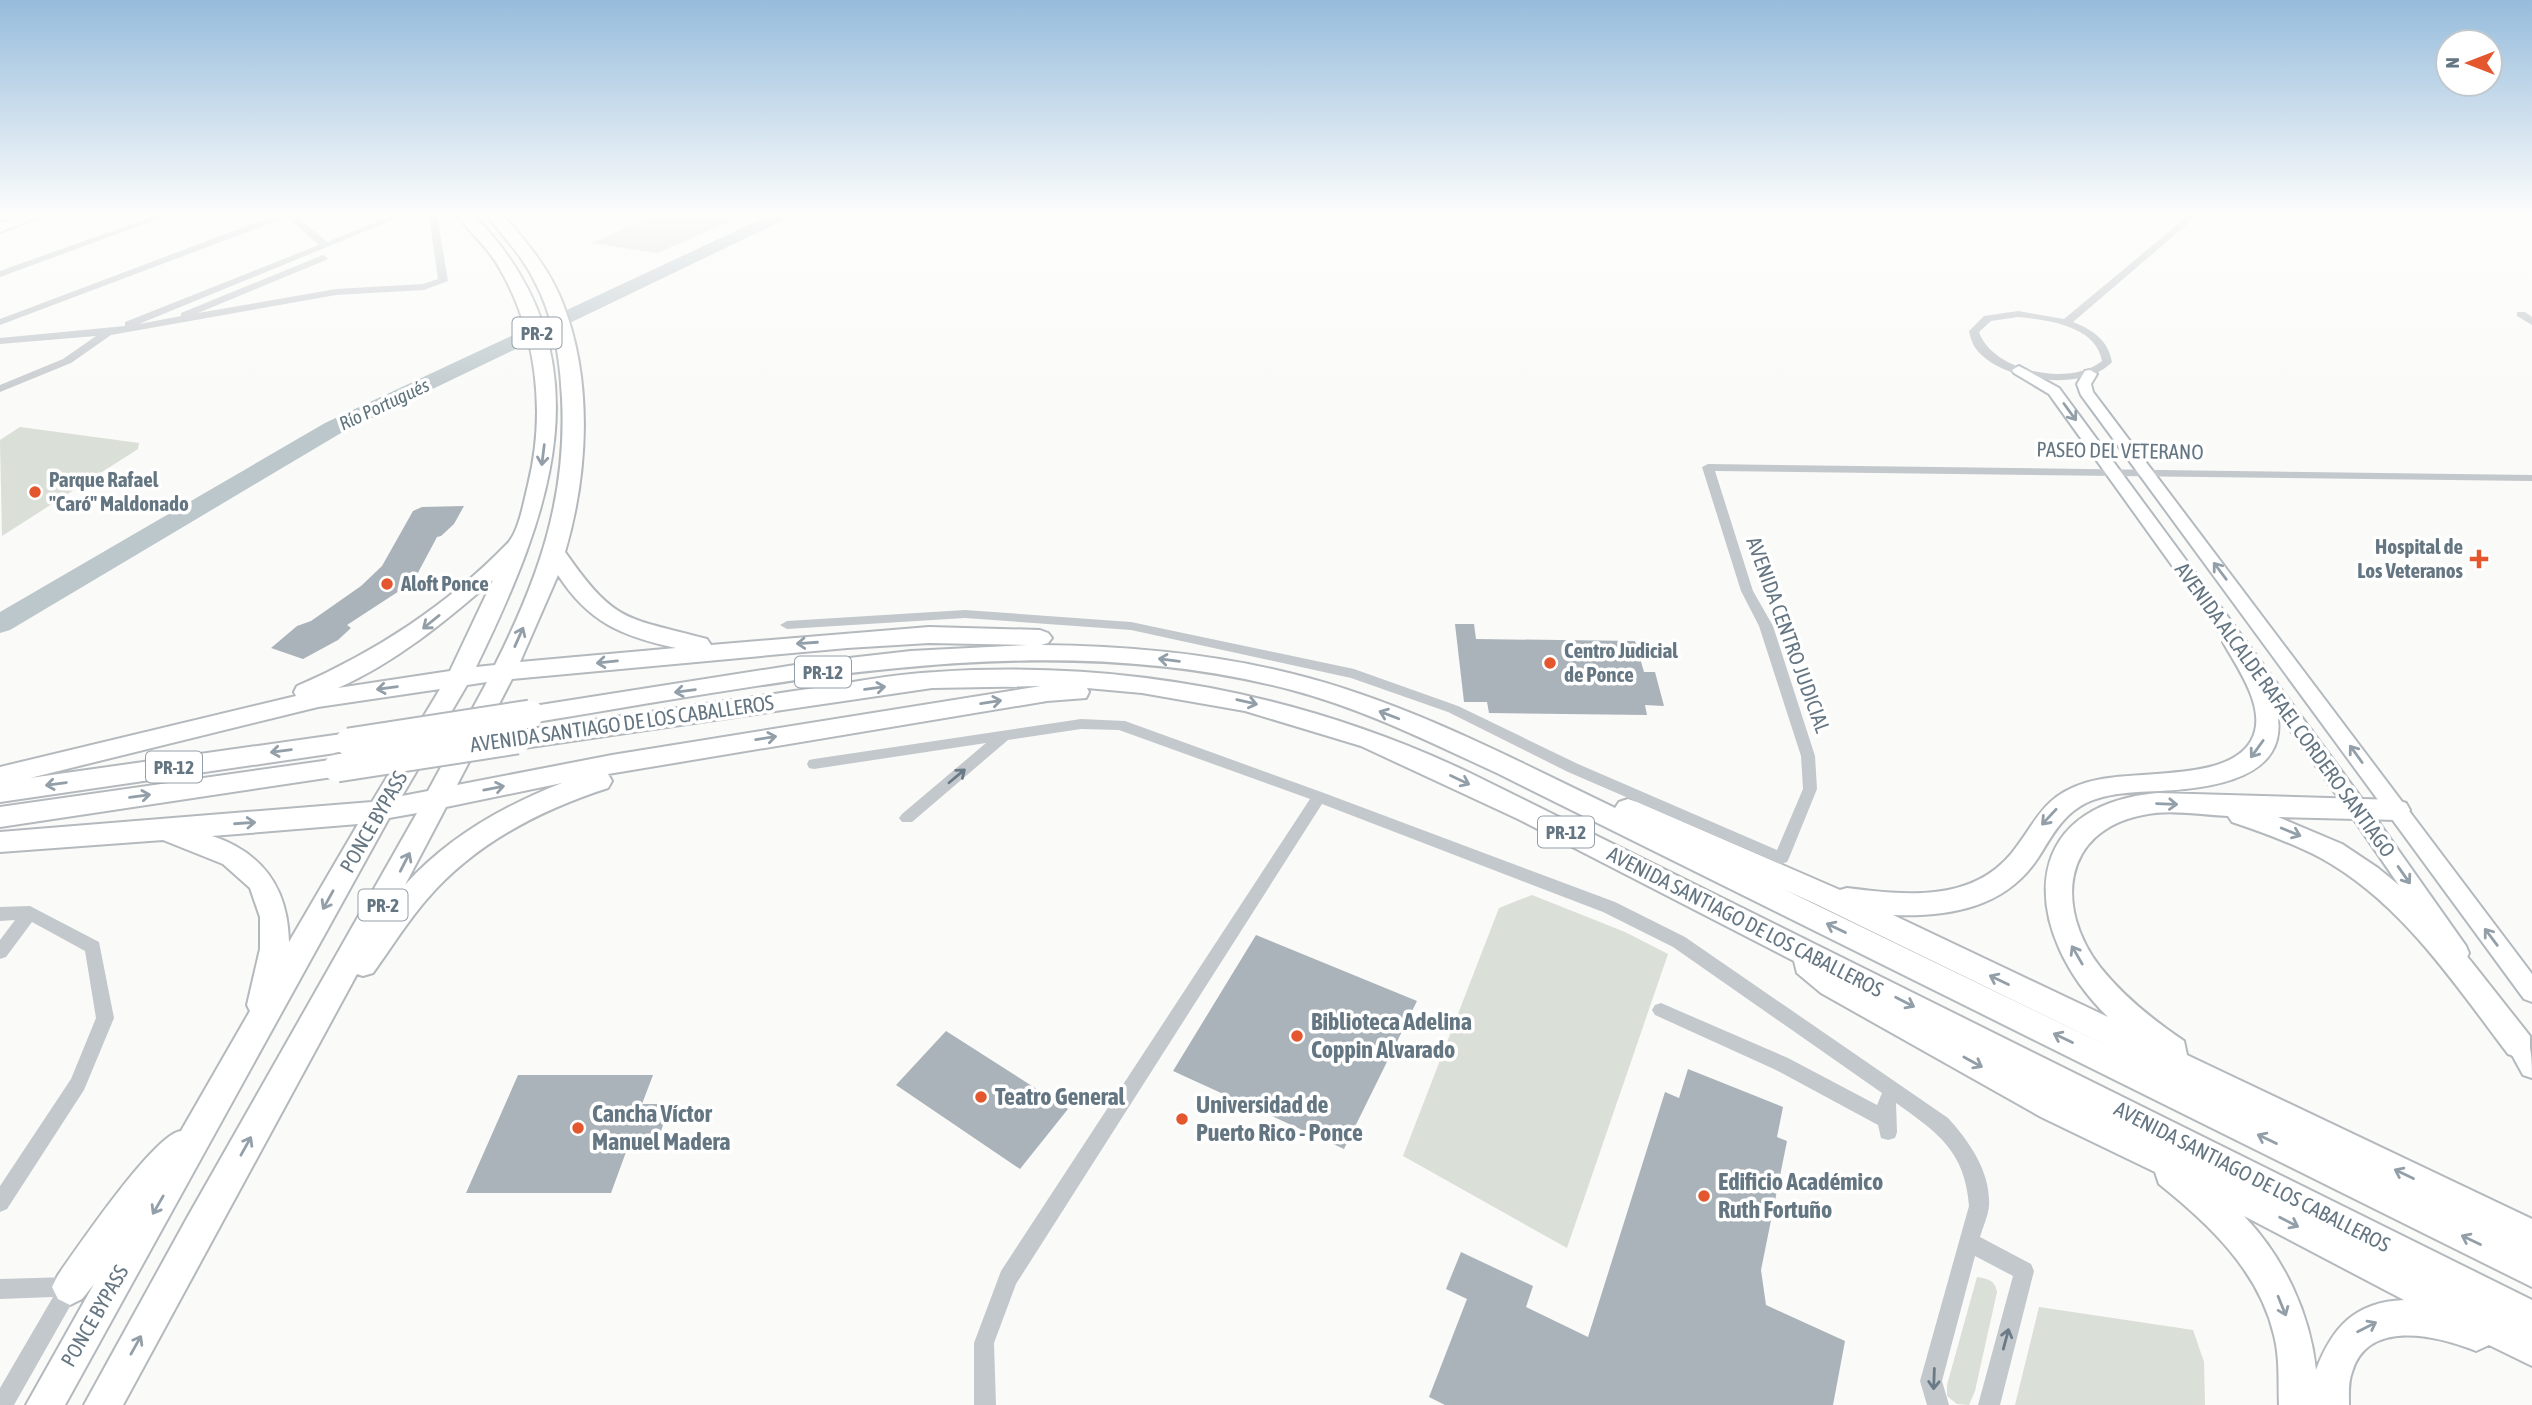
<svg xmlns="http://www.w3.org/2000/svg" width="2532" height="1405" font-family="'Asap Condensed',sans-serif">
  <rect width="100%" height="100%" fill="#fafaf8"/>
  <path fill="#dadfd7" d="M655 215H746L657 253 592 243Z
    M20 427 139 443 138 449 2 536 0 440Z
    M1532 895 1625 932 1668 954 1567 1248 1403 1156 1499 908Z
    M1977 1277C1988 1279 1995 1280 1997 1292L1975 1391 1969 1405 1957 1404 1947 1396V1385Z
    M2039 1307 2193 1330 2204 1362 2205 1405H2015Z"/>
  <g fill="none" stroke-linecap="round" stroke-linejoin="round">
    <path fill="#bbc7cb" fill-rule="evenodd" d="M770 215H794L341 433 10 630 0 633V612L325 423Z"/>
  </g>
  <path fill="#aab3b9" d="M464 506 454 524 441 536 437 537 413 582 347 625 351 628 338 640 303 659 271 648 297 626 311 621 361 586 382 566 413 511 422 507Z
    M1455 624H1474L1476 639 1635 641 1644 672H1655L1664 706 1645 705 1647 715 1489 713 1487 702H1464Z
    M1256 935 1417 1001 1344 1149 1173 1071Z
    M946 1031 1068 1109 1020 1169 896 1085Z
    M1688 1069 1783 1107 1777 1137 1787 1141 1761 1270 1766 1305 1845 1341 1833 1405H1445L1429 1397 1467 1299 1446 1289 1461 1252 1533 1286 1526 1307 1588 1337 1665 1092 1679 1098Z
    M518 1075H653L642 1104H670L654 1152H626L611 1193H466Z"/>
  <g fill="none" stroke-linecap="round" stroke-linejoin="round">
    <defs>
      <path id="secondary" d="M2019 366 2059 388 2365 803 2466 946 2469 953 2466 960 2458 962 2450 960 2351 815 2049 394 2014 373 2012 370Z
        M2090 370 2097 374 2091 384 2093 392 2532 974V1002L2524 999 2081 395 2077 384 2085 371Z
        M2512 1023C2532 1031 2532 1057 2532 1078L2523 1075 2500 1033 2504 1026Z"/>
      <path id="primary" d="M25 215H45L0 232V223Z"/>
      <path id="highway" d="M457 215H474C611 357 551 512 476 667L495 665C539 577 567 498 562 398 560 357 554 317 534 280 522 255 503 237 487 215H503C527 242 550 270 563 304 593 381 588 474 565 552 616 625 626 617 707 639L711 645 929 627 1040 630 1048 633 1052 638 1048 643 1041 645C1126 646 1210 653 1293 674 1406 702 1511 758 1615 808L1619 802 1628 799 1637 802 1840 890 1847 888C1904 895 1970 903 2011 854 2037 822 2041 797 2085 783 2130 768 2226 784 2251 741 2269 710 2237 668 2223 642L2227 637H2243C2295 719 2301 777 2185 789 2153 793 2116 789 2086 803 2062 815 2052 836 2038 858 2005 908 1949 917 1893 915L2108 1017C2023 934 2012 806 2158 793L2397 800 2406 803 2410 810 2406 817 2397 820 2278 817 2342 844 2378 868 2411 895 2470 960 2530 1036V1054L2519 1058 2508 1054C2454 983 2401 902 2321 858 2292 843 2262 832 2232 822L2228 816C2200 815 2171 809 2143 815 2061 831 2055 909 2100 967 2124 997 2153 1020 2184 1041L2187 1055 2532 1219V1287L1499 774C1432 743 1364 709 1292 690 1042 624 780 683 530 723L521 720 518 714 521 708 814 662 911 651 1028 645 929 643 847 648 512 679 457 785 612 755 1041 686 932 688 517 749 508 746 504 740 508 734 517 731C609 718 702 705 794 691 841 685 889 674 936 672 1121 660 1301 693 1470 773L2532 1300V1366L2489 1345 2476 1351C2438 1336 2368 1318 2352 1372 2348 1382 2349 1394 2349 1405H2279C2278 1382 2280 1358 2274 1335 2259 1271 2209 1224 2159 1184L2155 1172 2041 1117 1821 993 1797 973 1794 961 1518 819 1361 746 1245 711 1142 693 1087 688 1089 692 1086 698 1047 701 608 774 612 781 608 788C540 810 475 843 427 899 407 922 391 948 373 973L363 976 357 974 123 1405H84L187 1218 417 813 389 818 65 1405H26L94 1284 82 1299 70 1305 58 1299 52 1287 58 1275C77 1248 155 1133 181 1131L250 1011 247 1005 260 949V917L250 888 223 864 163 840 0 852V832L372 802 440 689 318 707 30 778 349 733 358 736 362 742 358 748 349 751 0 802V767L296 696 294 692 297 686C374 653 449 604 507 544 519 532 524 501 528 485 546 413 537 333 500 269 489 248 471 234 457 215ZM558 575C589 623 622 636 676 648L520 662ZM493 580 450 671 338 688C396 662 446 621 493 580ZM487 682 428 791 402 796 467 685ZM562 783C503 806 448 837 405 885L446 807ZM358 824 289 942C288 888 263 853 212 836ZM1783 889 1816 904 2120 1052ZM2244 1216 2404 1300C2354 1302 2332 1328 2316 1370 2310 1313 2284 1258 2244 1216Z
        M337 759 346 761 350 768 346 775 0 827V807Z"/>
    </defs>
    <use href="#secondary" stroke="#b3babf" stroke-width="4"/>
    <use href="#primary" stroke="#b5babe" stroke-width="3"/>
    <use href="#highway" stroke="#b4b9bd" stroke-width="4"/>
    <path fill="#c3c8cc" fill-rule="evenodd" d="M157 215H169L0 277V271Z
      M276 215H295L327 242 393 215H405L139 324 181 316V313L323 255 328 258 326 260 198 313 336 289 423 284 438 279 429 215H437L448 281 424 290 336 295 111 335 71 363 0 392V385L63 359 96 336 0 344V338L125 326V322L319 245 287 217 0 325V319Z
      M2189 215H2198L2073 322C2093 330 2108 340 2112 362 2084 393 1997 382 1974 346 1972 342 1970 336 1969 331L1984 316 2018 311 2064 319ZM2018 317C2048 320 2096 326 2102 361 2070 387 1993 372 1979 332L1991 321Z
      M2517 312H2525L2532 317V325L2517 316Z
      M1708 464 2532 475V481L1715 471 1753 591 1773 626 1815 756 1817 789 1789 858 1787 862 1781 864 1568 772 1448 712 1351 678 1131 630 965 618 787 629 780 625 787 621 965 610 1131 622 1354 669 1458 706 1578 764 1777 850 1803 789 1801 756 1759 626 1741 591 1702 467Z
      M1081 719 1125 721 1324 793 1615 902 1685 937 1948 1118C1969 1141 1991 1172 1989 1206 1988 1216 1983 1227 1980 1237L2031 1264 2034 1271 2000 1405H1978L2013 1276 1975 1256 1942 1381 1949 1405H1927L1920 1381 1969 1206C1965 1151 1938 1133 1896 1103L1897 1132 1895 1138 1888 1140 1881 1138 1878 1125 1776 1070 1655 1015 1652 1010 1655 1005 1661 1003 1788 1058 1877 1105 1882 1093 1673 947 1603 912 1322 804 1016 1284 994 1343 996 1405H974V1343L1001 1271 1310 799 1119 730 1081 729 1008 740 912 822H902L899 818 902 814 986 743 814 769 809 768 807 764 809 760 814 759Z
      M30 906 99 942 114 1018 84 1090 7 1209 0 1212V1186L71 1079 96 1018 85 951 32 922 6 957 0 959V940L15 920 0 921V907Z
      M70 1277 77 1280 80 1287 77 1294 14 1405H0V1388L53 1297 0 1299V1279Z"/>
    <use href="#secondary" fill="#fff" fill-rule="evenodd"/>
    <use href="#primary" fill="#fff" fill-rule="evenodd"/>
    <use href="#highway" fill="#fff" fill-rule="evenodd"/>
    <defs>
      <path id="highway-bridge" d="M349 742 530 714
        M337 768 517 740"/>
    </defs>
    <use href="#highway-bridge" stroke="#b4b9bd" stroke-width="31" stroke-linecap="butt"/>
    <use href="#highway-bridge" stroke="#fff" stroke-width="27"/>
  </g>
  <defs><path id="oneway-shaft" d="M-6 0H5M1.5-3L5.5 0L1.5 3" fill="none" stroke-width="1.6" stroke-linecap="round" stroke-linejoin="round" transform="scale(1.75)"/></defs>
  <g stroke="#939fa8">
    <use href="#oneway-shaft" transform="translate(2070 412) rotate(54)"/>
    <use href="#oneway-shaft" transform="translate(543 455) rotate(97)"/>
    <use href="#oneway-shaft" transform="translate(2220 571) rotate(-127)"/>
    <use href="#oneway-shaft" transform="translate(431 622) rotate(141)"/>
    <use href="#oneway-shaft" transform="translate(519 637) rotate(-66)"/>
    <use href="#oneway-shaft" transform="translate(807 643) rotate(176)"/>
    <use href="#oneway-shaft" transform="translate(1169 660) rotate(-173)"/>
    <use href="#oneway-shaft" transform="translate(607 662) rotate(174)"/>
    <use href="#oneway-shaft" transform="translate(387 688) rotate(172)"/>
    <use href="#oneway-shaft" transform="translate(875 688) rotate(-8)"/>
    <use href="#oneway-shaft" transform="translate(685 691) rotate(172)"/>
    <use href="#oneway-shaft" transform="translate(991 702) rotate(-9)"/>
    <use href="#oneway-shaft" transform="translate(1247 702) rotate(13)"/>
    <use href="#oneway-shaft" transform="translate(1389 715) rotate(-159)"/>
    <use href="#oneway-shaft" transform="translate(766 738) rotate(-9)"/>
    <use href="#oneway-shaft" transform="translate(2257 749) rotate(126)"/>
    <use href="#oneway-shaft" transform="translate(281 751) rotate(172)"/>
    <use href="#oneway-shaft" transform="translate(2356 754) rotate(-126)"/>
    <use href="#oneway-shaft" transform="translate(1460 780) rotate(25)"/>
    <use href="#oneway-shaft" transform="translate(56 784) rotate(172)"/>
    <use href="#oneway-shaft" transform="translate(494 788) rotate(-11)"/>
    <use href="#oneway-shaft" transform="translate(140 796) rotate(-8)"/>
    <use href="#oneway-shaft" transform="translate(2167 804) rotate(2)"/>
    <use href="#oneway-shaft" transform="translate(2049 817) rotate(133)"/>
    <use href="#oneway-shaft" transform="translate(245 823) rotate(-4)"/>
    <use href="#oneway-shaft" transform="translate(2291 832) rotate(22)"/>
    <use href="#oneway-shaft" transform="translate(405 862) rotate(-63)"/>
    <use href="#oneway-shaft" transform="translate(2404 875) rotate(55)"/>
    <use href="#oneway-shaft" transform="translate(328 900) rotate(119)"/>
    <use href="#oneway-shaft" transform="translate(1836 928) rotate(-154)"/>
    <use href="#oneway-shaft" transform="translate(2491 937) rotate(-127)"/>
    <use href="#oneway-shaft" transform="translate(2077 955) rotate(-120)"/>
    <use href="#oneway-shaft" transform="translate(1999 980) rotate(-154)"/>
    <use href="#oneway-shaft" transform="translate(1905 1002) rotate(27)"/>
    <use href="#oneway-shaft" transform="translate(2063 1038) rotate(-154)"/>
    <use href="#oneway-shaft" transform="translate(1973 1062) rotate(29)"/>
    <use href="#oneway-shaft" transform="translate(2267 1139) rotate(-154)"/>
    <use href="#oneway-shaft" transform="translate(246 1146) rotate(-61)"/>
    <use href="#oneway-shaft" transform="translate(2404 1174) rotate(-154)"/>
    <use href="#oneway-shaft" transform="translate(158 1205) rotate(120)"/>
    <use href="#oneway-shaft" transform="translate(2289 1222) rotate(27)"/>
    <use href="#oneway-shaft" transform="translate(2471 1240) rotate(-154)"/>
    <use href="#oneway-shaft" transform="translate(2282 1306) rotate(68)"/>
    <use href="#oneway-shaft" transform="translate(2367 1327) rotate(-27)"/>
    <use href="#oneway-shaft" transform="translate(136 1345) rotate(-61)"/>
  </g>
  <g stroke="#6a7a87">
    <use href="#oneway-shaft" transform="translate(957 776) rotate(-40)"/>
    <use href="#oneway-shaft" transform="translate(2006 1339) rotate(-75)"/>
    <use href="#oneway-shaft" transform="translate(1934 1379) rotate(92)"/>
  </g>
  <linearGradient id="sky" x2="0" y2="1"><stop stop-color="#96bcdc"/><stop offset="0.52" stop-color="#fdfdfc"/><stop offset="1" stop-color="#fdfdfc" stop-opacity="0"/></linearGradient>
  <rect width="2532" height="412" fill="url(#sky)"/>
  <g fill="#e4572e" stroke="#fff" stroke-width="2.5">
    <circle cx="35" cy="492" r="7"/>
    <path d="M2475.5 548.5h7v7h7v7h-7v7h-7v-7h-7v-7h7z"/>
    <circle cx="387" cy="584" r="7"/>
    <circle cx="1550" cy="663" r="7"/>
    <circle cx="1297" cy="1036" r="7"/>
    <circle cx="981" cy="1097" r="7"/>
    <circle cx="1182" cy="1119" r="7"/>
    <circle cx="578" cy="1128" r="7"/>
    <circle cx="1704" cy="1196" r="7"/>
  </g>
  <g text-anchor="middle" stroke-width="7" stroke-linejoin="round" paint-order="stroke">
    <g fill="#fff" stroke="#939fa8" stroke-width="2">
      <rect x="512.5" y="317.5" width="49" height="31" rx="5"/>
      <rect x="795" y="656.5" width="56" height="31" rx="5"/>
      <rect x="146" y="751.5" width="56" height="31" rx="5"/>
      <rect x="1538" y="816.5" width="56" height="31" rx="5"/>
      <rect x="358.5" y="889.5" width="49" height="31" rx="5"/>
    </g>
    <g font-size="19" font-weight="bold" fill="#657683">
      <text x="537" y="340">PR-2</text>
      <text x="823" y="679">PR-12</text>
      <text x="174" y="774">PR-12</text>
      <text x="1566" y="839">PR-12</text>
      <text x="383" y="912">PR-2</text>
    </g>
    <g font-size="19" font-style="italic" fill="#60757c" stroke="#fff">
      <text transform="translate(384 404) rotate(-25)" y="7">Río Portugués</text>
    </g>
    <g font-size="21" fill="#657683" stroke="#fff">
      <text transform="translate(2120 451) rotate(1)" y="7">PASEO DEL VETERANO</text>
      <text transform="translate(1788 635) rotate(70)" y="7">AVENIDA CENTRO JUDICIAL</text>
      <text transform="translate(2285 710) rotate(54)" y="7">AVENIDA ALCALDE RAFAEL CORDERO SANTIAGO</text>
      <text transform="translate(622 724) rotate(-8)" y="7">AVENIDA SANTIAGO DE LOS CABALLEROS</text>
      <text transform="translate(374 822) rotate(-60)" y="7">PONCE BYPASS</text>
      <text transform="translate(1745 922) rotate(27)" y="7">AVENIDA SANTIAGO DE LOS CABALLEROS</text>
      <text transform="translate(2252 1177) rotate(27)" y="7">AVENIDA SANTIAGO DE LOS CABALLEROS</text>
      <text transform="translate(95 1316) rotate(-60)" y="7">PONCE BYPASS</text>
    </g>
    <g font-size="21" font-weight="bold" fill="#657683" stroke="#fff" text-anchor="start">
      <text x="49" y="487">Parque Rafael<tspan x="49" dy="24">"Caró" Maldonado</tspan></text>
      <text x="2463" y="554" text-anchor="end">Hospital de<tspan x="2463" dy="24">Los Veteranos</tspan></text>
      <text x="401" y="591">Aloft Ponce</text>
      <text x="1564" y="658">Centro Judicial<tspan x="1564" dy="24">de Ponce</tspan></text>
    </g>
    <g font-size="24" font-weight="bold" fill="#657683" stroke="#fff" text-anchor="start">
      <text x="1311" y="1030">Biblioteca Adelina<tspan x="1311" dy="28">Coppin Alvarado</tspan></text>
      <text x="995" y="1105">Teatro General</text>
      <text x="1196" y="1113">Universidad de<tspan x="1196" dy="28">Puerto Rico - Ponce</tspan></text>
      <text x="592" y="1122">Cancha Víctor<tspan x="592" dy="28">Manuel Madera</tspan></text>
      <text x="1718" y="1190">Edificio Académico<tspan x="1718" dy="28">Ruth Fortuño</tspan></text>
    </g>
  </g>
  <g transform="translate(2469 63) rotate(270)"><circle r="33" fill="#ffffff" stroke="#c1c8cd" stroke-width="2"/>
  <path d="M0-5L12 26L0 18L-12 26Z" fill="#e4572e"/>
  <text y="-10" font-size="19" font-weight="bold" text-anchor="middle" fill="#657683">N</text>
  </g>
</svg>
